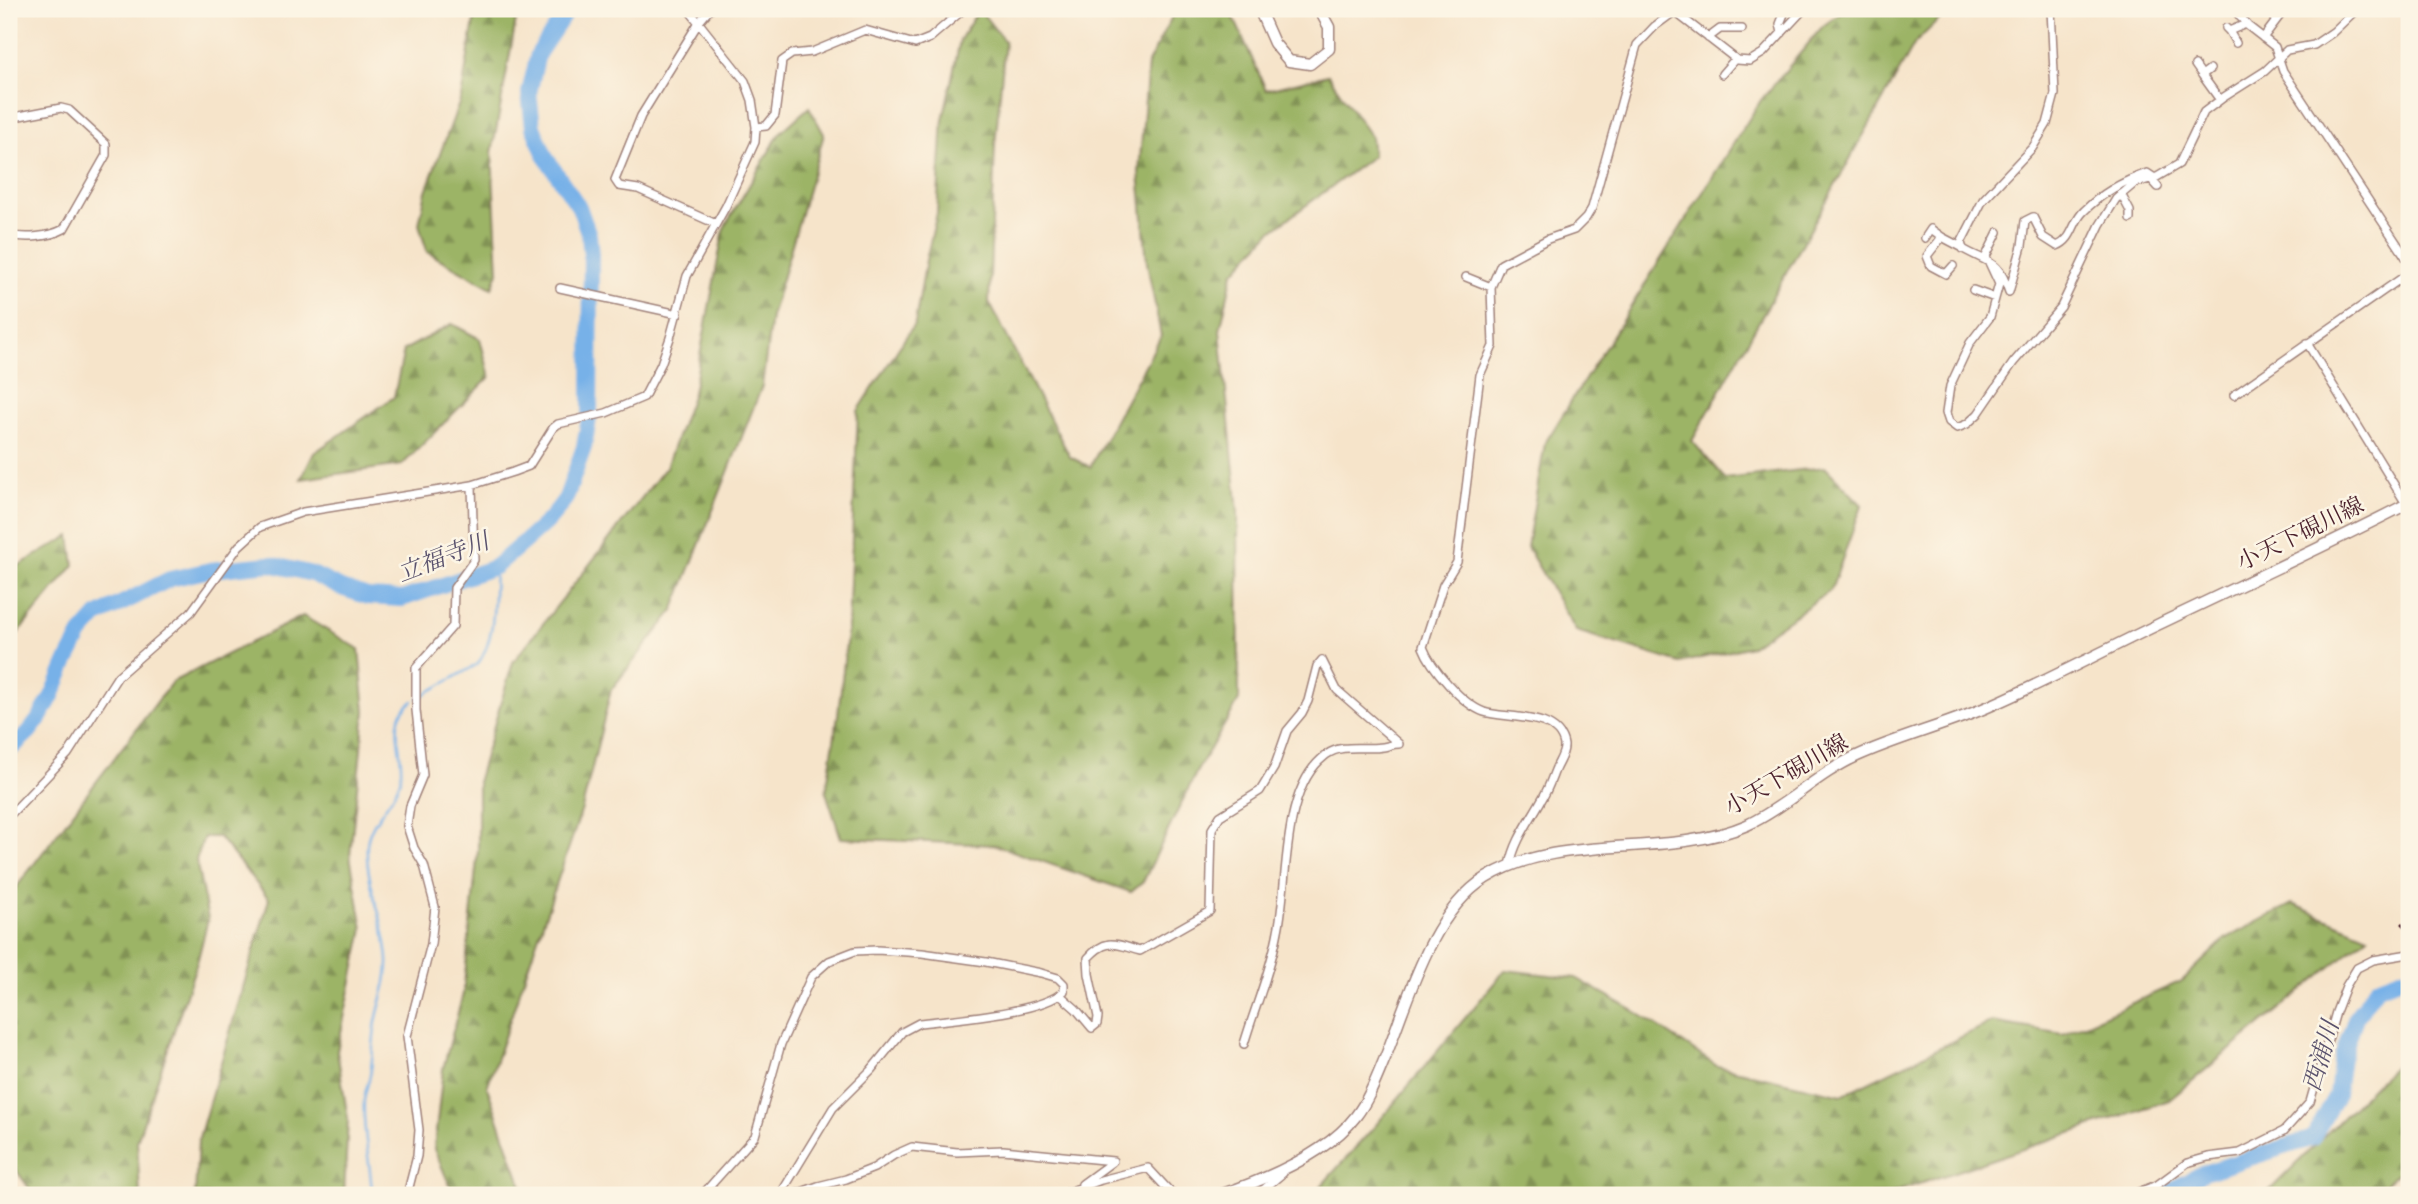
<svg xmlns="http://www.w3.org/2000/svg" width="2418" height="1204" font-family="'IM FELL Double Pica','Noto Serif JP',serif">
  <defs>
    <pattern id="forest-firs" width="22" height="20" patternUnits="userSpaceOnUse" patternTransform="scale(1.75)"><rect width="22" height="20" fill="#9cb466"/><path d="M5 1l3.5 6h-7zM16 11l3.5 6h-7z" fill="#819254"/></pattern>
  </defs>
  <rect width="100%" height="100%" fill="#fcf5e5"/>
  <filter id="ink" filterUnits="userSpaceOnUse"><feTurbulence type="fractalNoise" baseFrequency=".0143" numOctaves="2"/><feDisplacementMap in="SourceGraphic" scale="14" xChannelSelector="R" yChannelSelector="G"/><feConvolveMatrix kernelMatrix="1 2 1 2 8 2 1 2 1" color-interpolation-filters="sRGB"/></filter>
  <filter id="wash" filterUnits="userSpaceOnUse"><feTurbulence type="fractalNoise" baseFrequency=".00686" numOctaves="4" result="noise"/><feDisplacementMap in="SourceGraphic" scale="28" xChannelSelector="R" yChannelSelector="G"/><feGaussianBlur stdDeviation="1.57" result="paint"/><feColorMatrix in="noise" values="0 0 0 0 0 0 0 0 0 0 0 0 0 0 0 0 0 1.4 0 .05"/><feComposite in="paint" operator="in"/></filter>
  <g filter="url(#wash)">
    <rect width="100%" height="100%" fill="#f6e4ca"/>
    <path fill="url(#forest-firs)" stroke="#736a48" stroke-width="2" d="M476 9H518L492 153 498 272 492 288 427 252 419 224 426 191 461 98Z
      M979 9 1005 42 995 145 989 302 1070 457 1090 467 1161 336 1147 263 1139 172 1148 63 1176 9H1230L1266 90 1328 75 1371 137 1373 156 1270 232 1233 273 1220 330 1238 512 1239 700 1197 771 1143 882 1131 892 995 845 841 838 826 792 838 715 848 626 858 411 915 323 926 260 937 213 943 120 960 40Z
      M1847 9H1950L1915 43 1692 441 1725 479 1825 467 1862 505 1831 590 1751 646 1680 663 1576 631 1527 547 1545 443 1761 100 1823 26Z
      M809 107 824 134 771 317 762 386 673 611 611 690 582 809 487 1087 525 1195H454L434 1149 443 1069 463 994 478 850V779L513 662 666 467 693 393 724 228 780 133Z
      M452 324 480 339 490 377 402 465 301 479 314 453 394 397 404 350Z
      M70 536 74 565 9 644V571Z
      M303 616 359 649 365 711 350 856 363 929 337 1051 348 1119 344 1195H195L198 1141 269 899 219 837H204L196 860 208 919 198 959 137 1141 140 1195H34L9 1160V897L172 682Z
      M2292 904 2368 936 2169 1100 1886 1195H1313L1376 1125 1505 970 1576 978 1636 1012 1717 1066 1842 1095 1992 1022 2063 1034 2182 981 2225 939Z
      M2405 1055H2409V1163L2373 1195H2265Z"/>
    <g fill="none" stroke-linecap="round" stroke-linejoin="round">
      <path stroke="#77b1e8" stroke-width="2.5" d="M418 698 478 664C497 636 493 600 495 567
        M372 1195C371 1163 362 1133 364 1100 365 1090 370 1080 371 1069 373 1054 373 1038 376 1022 380 1001 389 981 388 960 386 921 365 885 367 845 369 820 394 803 400 780 407 752 383 722 413 701"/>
      <path stroke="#77b1e8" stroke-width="16" d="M9 751 29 732 39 719 52 696 66 663 81 634 97 616 170 579 210 570 270 564 312 574 341 588 368 597 402 599 495 567 532 535 551 518 566 498 584 447 590 413 591 255 589 235 579 207 546 158 533 127 529 93 538 54 568 9
        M2162 1195 2203 1173 2313 1138 2337 1094 2342 1057 2356 1017 2377 987 2409 975"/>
    </g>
  </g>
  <g filter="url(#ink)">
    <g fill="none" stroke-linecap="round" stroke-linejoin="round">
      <defs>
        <path id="street" d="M710 9 699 22 641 116 615 180 619 186 638 189 716 224
          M1708 9 1711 11
          M2051 9 2055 94 2047 124 2033 147 1983 200 1961 243 1963 249C1990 264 1999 260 2009 292L2022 246 2025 221 2033 217 2043 237 2057 246C2074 239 2072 222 2084 211 2101 194 2124 181 2147 173L2153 177
          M2234 9 2248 26 2275 47 2283 71 2409 262
          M1675 12 1737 60 1750 61 1763 53 1804 9
          M2240 17 2253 9
          M2226 28 2229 31 2246 24
          M2229 31 2236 43
          M1782 33 1780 24 1786 9
          M1708 38 1720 29H1742
          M2263 38 2285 9
          M2195 65 2202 75
          M2210 69 2202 75 2220 100
          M1722 74 1735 59
          M9 118 61 108 69 110 106 144V155L64 229C49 237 26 239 9 235
          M756 127 766 126 775 115 782 61 792 54 812 52 865 30 915 44 930 38 964 9
          M2150 178 2158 187
          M2121 194 2130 211V219
          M1998 232 1986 256 1999 284 1990 317 1970 343 1950 386 1946 413 1949 422 1957 428 1967 424 1978 414 2013 363 2061 307 2100 225 2116 199 2135 183 2157 177 2179 164 2204 112 2224 97 2265 71 2287 50 2314 45 2333 32 2357 9
          M1925 238 1931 229 1942 237
          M1953 266 1946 274 1931 266 1927 256 1942 237 1963 248
          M1466 277 1491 287
          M560 288 678 314
          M1973 290 1995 298
          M2307 343 2403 499
          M2234 395 2409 273
          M9 816 68 754 118 676 191 612 239 546 260 527 303 512 472 485 513 472 529 466 553 428 558 424 606 413 644 397 661 364 670 338 687 276 726 206 755 142 756 127 752 100 745 81 688 9
          M1510 866C1514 841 1530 821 1542 799 1548 790 1551 780 1555 770 1558 762 1565 754 1564 745 1559 712 1505 719 1484 712 1462 704 1431 668 1423 647L1443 585 1457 562 1480 375 1493 346 1491 287 1501 264 1548 239 1574 230 1586 218 1592 208 1637 45 1655 26 1678 9
          M1060 995 1076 1009 1092 1028 1097 1024 1098 1017 1089 974 1088 958C1107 937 1115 944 1140 951L1210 911 1212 829 1220 816 1260 791 1274 768 1287 731 1302 713 1308 701 1317 666 1322 660
          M1244 1044C1255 1007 1271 970 1278 931 1289 881 1280 789 1326 755 1342 743 1365 750 1383 747 1389 746 1393 744 1399 744L1337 690 1322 660
          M1082 1184 1112 1162
          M407 1195 417 1156 419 1130 407 1036 431 944 435 907 424 865 414 848 407 826 410 806 423 775 416 710V668L453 626 454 588 474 560 472 485
          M702 1195 755 1136 781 1044 811 977 829 961 855 951 877 950 922 953 986 962 1041 973 1058 978 1064 984V991C1043 1013 951 1019 919 1023L902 1032 871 1070 833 1108 780 1195
          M793 1195 818 1186 846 1179 874 1168 894 1155 912 1147 957 1152 1003 1150 1113 1161
          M1061 1195 1101 1180 1148 1168 1173 1195
          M1257 1195 1283 1173
          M2131 1195 2157 1185 2187 1163 2208 1157 2240 1153 2284 1131 2310 1102 2336 1012 2346 986 2357 968 2373 960 2409 954"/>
        <path id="secondary" d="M1259 9 1274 43 1289 61 1310 64 1329 49V27L1319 9
          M1220 1195C1264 1180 1327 1154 1356 1116 1369 1099 1377 1077 1385 1058 1408 1000 1431 912 1486 878 1562 831 1667 860 1747 825 1786 807 1817 774 1857 756 1901 736 1948 725 1992 705 2047 681 2101 652 2155 626 2240 585 2326 546 2409 503"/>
      </defs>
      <use href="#street" stroke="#a0827a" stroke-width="10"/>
      <use href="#secondary" stroke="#a0827a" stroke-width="13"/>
      <use href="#street" stroke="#fff" stroke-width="7"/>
      <use href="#secondary" stroke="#fff" stroke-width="10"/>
      <path stroke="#4a1f2b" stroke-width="2.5" stroke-dasharray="10 5" stroke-linecap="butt" d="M2402 923 2409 930"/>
    </g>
  </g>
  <g text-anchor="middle" stroke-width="5" stroke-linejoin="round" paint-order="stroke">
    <g font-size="23" fill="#4a1f2b" stroke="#fcf5e5">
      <text transform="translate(2300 533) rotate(-26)" y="8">小天下硯川線</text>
      <text transform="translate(1786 774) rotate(-30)" y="8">小天下硯川線</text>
    </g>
    <g font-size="24" font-style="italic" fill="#5a526d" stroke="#fcf5e5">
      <text transform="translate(443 557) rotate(-21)" y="8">立福寺川</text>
      <text transform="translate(2321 1056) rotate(-74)" y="8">西浦川</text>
    </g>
  </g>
  <rect width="2418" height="1204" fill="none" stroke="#fcf5e5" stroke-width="35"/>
</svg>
